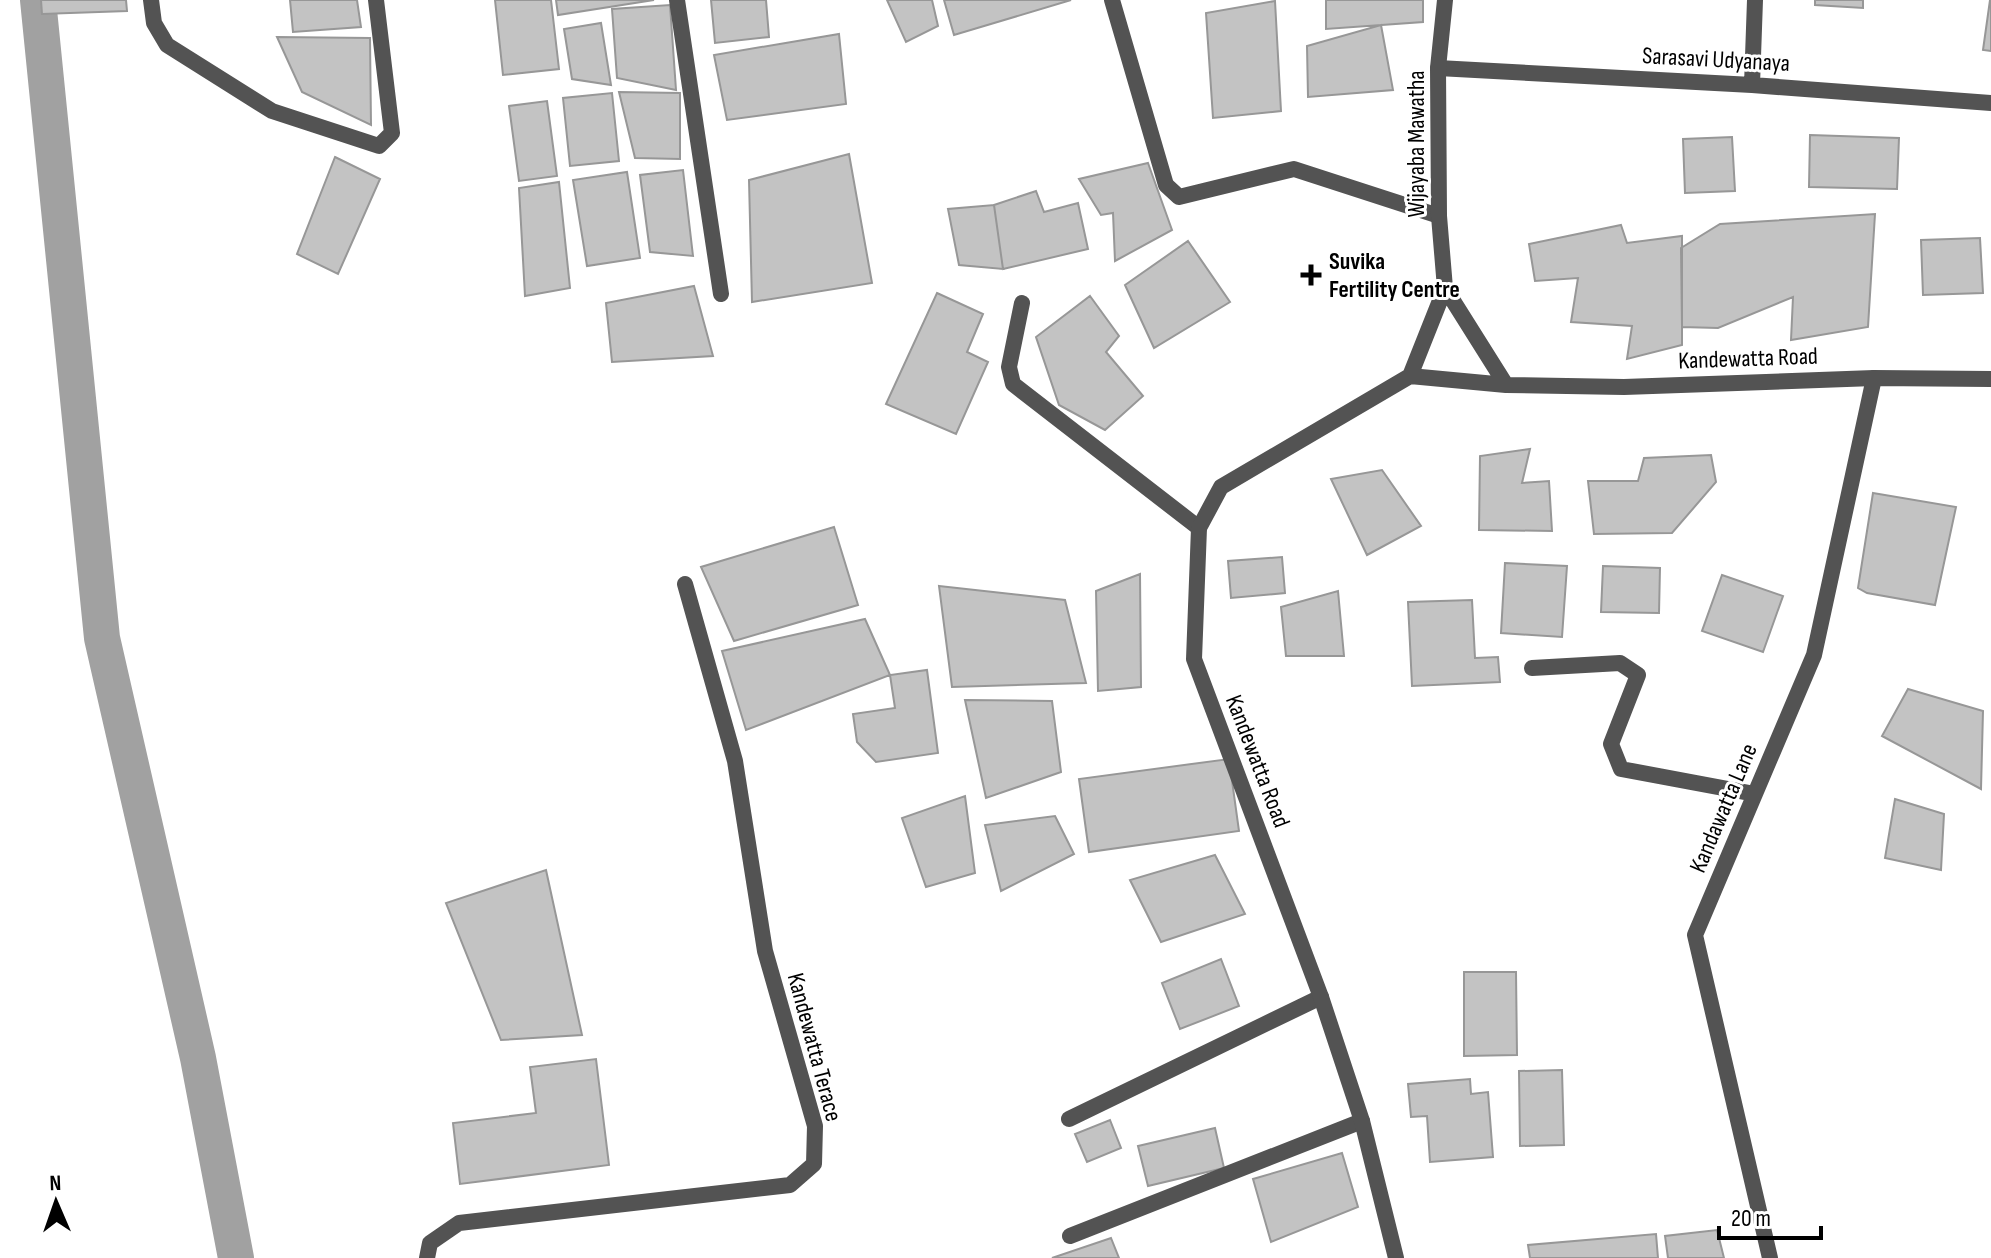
<svg xmlns="http://www.w3.org/2000/svg" width="1991" height="1258" font-family="'Sofia Sans Condensed',sans-serif">
  <rect width="100%" height="100%" fill="#fff"/>
  <g fill="none" stroke-linecap="round" stroke-linejoin="round">
    <path stroke="#a1a1a1" stroke-width="36" d="M38 0 102 638 198 1058 236 1258"/>
  </g>
  <path fill="#c3c3c3" stroke="#979797" stroke-width="2" d="M41 0H126L127 11 42 14Z
    M290 0H357L361 27 293 32Z
    M495 0H551L559 69 503 75Z
    M556 0H654L558 15Z
    M711 0H766L769 37 715 43Z
    M887 0H932L938 26 906 42Z
    M944 0H1071L954 35Z
    M1326 0H1423V22L1326 29Z
    M1815 0H1863V8L1815 5Z
    M1990 0H1991V51L1983 50Z
    M1275 1 1281 111 1213 118 1206 13Z
    M670 5 676 90 617 78 612 9Z
    M601 23 611 85 572 79 564 29Z
    M1381 25 1393 90 1308 97 1307 46Z
    M839 34 846 104 727 120 714 55Z
    M277 37 370 38 371 125 302 92Z
    M619 92 680 93V159L635 158Z
    M612 93 619 161 570 166 563 98Z
    M547 101 557 176 519 181 509 106Z
    M1810 135 1899 138 1897 189 1809 187Z
    M1732 137 1735 191 1685 193 1683 139Z
    M849 154 872 283 752 302 749 180Z
    M335 157 380 179 338 274 297 254Z
    M1148 163 1172 230 1115 261 1113 213 1101 215 1079 179Z
    M683 170 693 256 650 252 640 175Z
    M627 172 640 258 587 266 573 180Z
    M559 182 570 288 525 296 519 188Z
    M1036 191 1044 212 1078 203 1088 249 1003 269 994 205Z
    M994 205 1003 269 959 265 948 209Z
    M1875 214 1868 327 1791 340 1793 297 1718 328 1682 327 1681 248 1720 224Z
    M1621 225 1627 243 1682 236V345L1627 359 1632 326 1571 322 1578 278 1535 281 1529 244Z
    M1980 238 1983 293 1923 295 1921 240Z
    M1188 241 1230 302 1154 348 1125 285Z
    M694 286 713 356 612 362 606 303Z
    M937 293 983 314 967 352 988 362 956 434 886 404Z
    M1090 296 1119 336 1106 352 1143 396 1105 430 1059 405 1036 337Z
    M1530 449 1522 483 1549 481 1552 531 1479 530 1480 456Z
    M1711 455 1716 482 1672 533 1594 534 1588 481H1638L1644 458Z
    M1382 470 1421 526 1367 555 1331 479Z
    M1873 493 1956 507 1935 605 1867 593 1858 588Z
    M834 527 858 605 734 641 701 567Z
    M1282 557 1285 593 1231 598 1228 561Z
    M1505 563 1567 566 1562 637 1501 633Z
    M1603 566 1660 568 1659 613 1601 612Z
    M1140 574 1141 687 1098 691 1096 591Z
    M1722 575 1783 596 1763 652 1702 631Z
    M939 586 1065 600 1086 683 952 687Z
    M1338 591 1344 656H1286L1281 607Z
    M1472 600 1475 658 1498 657 1500 682 1412 686 1408 602Z
    M865 619 890 675 746 730 722 651Z
    M927 670 938 753 876 762 857 742 853 714 895 708 890 675Z
    M1908 689 1983 711 1981 789 1882 736Z
    M965 700 1052 701 1061 772 986 798Z
    M1229 759 1239 831 1089 852 1079 779Z
    M965 796 975 873 926 887 902 818Z
    M1895 799 1944 814 1941 870 1885 858Z
    M1055 816 1074 854 1001 891 985 825Z
    M1215 855 1245 914 1161 942 1130 880Z
    M546 870 582 1035 501 1040 446 903Z
    M1221 959 1239 1006 1180 1029 1162 983Z
    M1464 972H1516L1517 1055 1464 1056Z
    M596 1059 609 1165 460 1184 453 1123 536 1113 530 1067Z
    M1562 1070 1564 1145 1520 1146 1519 1071Z
    M1470 1079 1471 1094 1488 1092 1493 1157 1430 1162 1427 1116 1411 1117 1408 1084Z
    M1110 1120 1121 1148 1087 1162 1075 1134Z
    M1215 1128 1224 1168 1148 1186 1138 1146Z
    M1342 1153 1358 1207 1271 1242 1253 1179Z
    M1717 1230 1724 1258H1668L1665 1236Z
    M1656 1234 1658 1258H1530L1528 1245Z
    M1111 1238 1119 1258H1052Z"/>
  <g fill="none" stroke-linecap="round" stroke-linejoin="round">
    <path stroke="#535353" stroke-width="16" d="M1022 303 1009 367 1013 384 1199 528
      M1069 1119 1321 997"/>
    <path stroke="#535353" stroke-width="16" d="M151 0 154 23 167 45 272 111 379 146 392 133 376 0
      M677 0 721 294
      M1112 0 1166 185 1179 197 1294 169 1439 216
      M1438 68 1752 85 1991 103
      M1752 85 1755 0
      M1532 668 1620 663 1638 675 1611 744 1621 769 1755 794
      M1070 1236 1362 1121
      M427 1258 430 1243 459 1223 790 1185 814 1164 815 1126 765 951 735 761 685 584
      M1770 1258 1695 935 1814 655 1874 378"/>
    <path stroke="#535353" stroke-width="16" d="M1445 288 1506 385
      M1410 376 1445 288 1439 216 1438 68 1445 0
      M1396 1258 1362 1121 1321 997 1194 659 1199 528 1221 487 1410 376 1506 385 1624 387 1874 378 1991 379"/>
  </g>
  <path fill="#000" stroke="#fff" stroke-width="3" d="M1307 263h8v8h8v8h-8v8h-8v-8h-8v-8h8z"/>
  <g text-anchor="middle" stroke-width="6" stroke-linejoin="round" paint-order="stroke">
    <g font-size="24" fill="#000" stroke="#fff">
      <text transform="translate(1716 59) rotate(3)" y="8">Sarasavi Udyanaya</text>
      <text transform="translate(1416 144) rotate(-90)" y="8">Wijayaba Mawatha</text>
      <text transform="translate(1748 358) rotate(-2)" y="8">Kandewatta Road</text>
      <text transform="translate(1258 761) rotate(69)" y="8">Kandewatta Road</text>
      <text transform="translate(1723 808) rotate(-67)" y="8">Kandawatta Lane</text>
      <text transform="translate(815 1047) rotate(75)" y="8">Kandewatta Terace</text>
    </g>
    <g font-size="24" font-weight="bold" fill="#000" stroke="#fff" text-anchor="start">
      <text x="1329" y="269">Suvika<tspan x="1329" dy="28">Fertility Centre</tspan></text>
    </g>
  </g>
  <g transform="translate(56 1202) rotate(358)" stroke="#ffffff" stroke-width="6" paint-order="stroke">
  <path d="M0-6L14 30L0 20L-14 30Z" fill="#000000"/>
  <text y="-12" font-size="22" font-weight="bold" text-anchor="middle" fill="#000000">N</text>
  </g>
  <path d="M1719 1226v12h102v-12" fill="none" stroke="#000000" stroke-width="4"/>
  <text x="1731" y="1226" font-size="24" fill="#000000" stroke="#ffffff" stroke-width="6" paint-order="stroke">20 m</text>
</svg>
